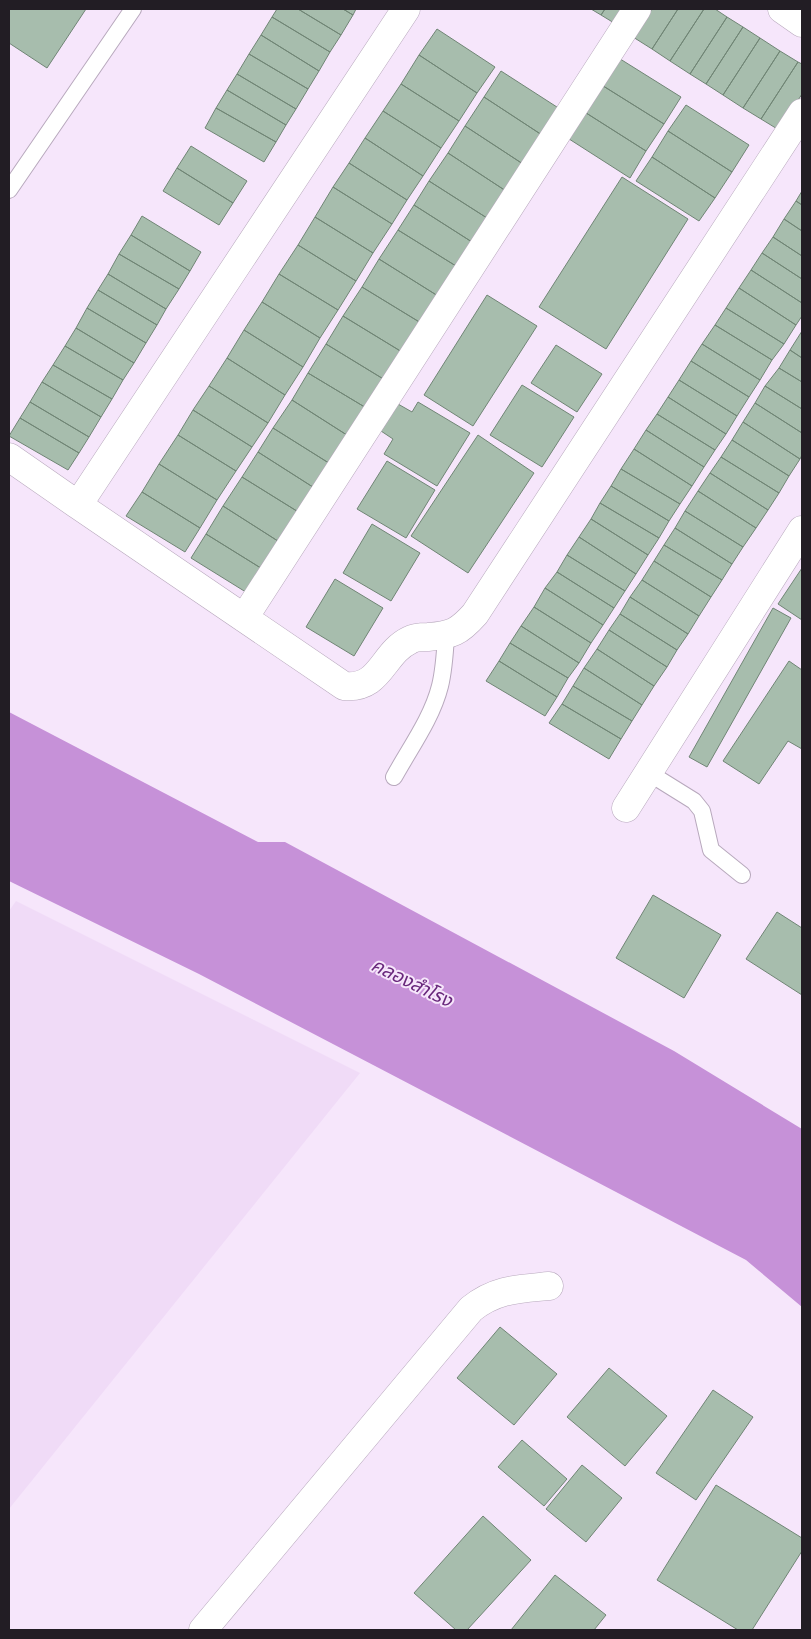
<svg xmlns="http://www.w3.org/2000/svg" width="811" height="1639" font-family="Arial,'Noto Sans Thai',sans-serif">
  <rect width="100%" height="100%" fill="#f6e6fb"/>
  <path fill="#f0dbf7" d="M16 901 360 1073 9 1509V911Z"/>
  <path fill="#c691d8" d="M9 712 258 842H285L674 1051 802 1129V1307L746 1260 199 974 9 881Z"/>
  <path fill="#a7bdad" stroke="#708575" d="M9 9H86L47 68 9 43Z
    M277 9H298L341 35 330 52 272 17Z
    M298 9H343L353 15 341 35Z
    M343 9H356L353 15Z
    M591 9H605L601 15Z
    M605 9H630L619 26 601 15Z
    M652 9H678L652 49 633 37Z
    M678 9H704L670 61 652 49Z
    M704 9H715L727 17 690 74 670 61Z
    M272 17 330 52 319 71 261 35Z
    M727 17 743 27 706 84 690 74Z
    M743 27 760 38 723 95 706 84Z
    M437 29 495 67 477 93 419 55Z
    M261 35 319 71 308 89 249 54Z
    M760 38 780 51 743 108 723 95Z
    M780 51 798 62 761 119 743 108Z
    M249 54 308 89 296 109 237 74Z
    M419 55 477 93 459 121 401 84Z
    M617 57 681 97 664 124 600 84Z
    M798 62 802 64V94L779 130 761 119Z
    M501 71 560 109 542 135 484 97Z
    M237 74 296 109 286 125 227 90Z
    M401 84 459 121 441 148 383 111Z
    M600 84 664 124 646 151 583 111Z
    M227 90 286 125 276 142 216 108Z
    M484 97 542 135 523 164 465 126Z
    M686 105 749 145 732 172 668 131Z
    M216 108 276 142 264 162 205 128Z
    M383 111 441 148 423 176 365 138Z
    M583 111 646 151 630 178 566 137Z
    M465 126 523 164 506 191 448 153Z
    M668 131 732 172 715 198 652 157Z
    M365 138 423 176 407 200 349 163Z
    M191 146 247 181 233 203 177 168Z
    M448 153 506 191 487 218 429 181Z
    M652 157 715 198 699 221 636 181Z
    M349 163 407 200 392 224 333 187Z
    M177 168 233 203 219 225 163 191Z
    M622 177 688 219 606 349 539 307Z
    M429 181 487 218 472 242 414 205Z
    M333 187 392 224 373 253 315 217Z
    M802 191V205L796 201Z
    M796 201 802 205V231L784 219Z
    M414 205 472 242 456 266 398 230Z
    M142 216 201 252 190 271 131 235Z
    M315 217 373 253 356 281 298 245Z
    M784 219 802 231V256L773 237Z
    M398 230 456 266 438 296 379 259Z
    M131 235 190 271 179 289 119 254Z
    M773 237 802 256V279L762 253Z
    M298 245 356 281 338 310 279 274Z
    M762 253 802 279V303L751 270Z
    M119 254 179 289 166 309 108 274Z
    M379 259 438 296 421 323 362 287Z
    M751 270 802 303V316L796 325 739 288Z
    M108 274 166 309 157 325 98 290Z
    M279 274 338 310 320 338 262 302Z
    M362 287 421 323 402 352 343 316Z
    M739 288 796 325 784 344 726 308Z
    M98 290 157 325 146 343 87 308Z
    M487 295 537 326 473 426 424 395Z
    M262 302 320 338 303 367 244 330Z
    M87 308 146 343 134 363 76 328Z
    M726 308 784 344 772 360 715 325Z
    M343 316 402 352 385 380 326 344Z
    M715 325 772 360 760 380 702 344Z
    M76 328 134 363 123 380 65 346Z
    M244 330 303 367 285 395 227 358Z
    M802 331V358L790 350Z
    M326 344 385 380 368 409 308 373Z
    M702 344 760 380 749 397 691 361Z
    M556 345 602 374 577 412 531 383Z
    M65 346 123 380 112 399 53 365Z
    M790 350 802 358V382L779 368Z
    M227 358 285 395 268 423 209 386Z
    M691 361 749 397 737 416 679 380Z
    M53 365 112 399 101 417 42 382Z
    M779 368 802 382V409L765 386Z
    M308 373 368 409 350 437 292 400Z
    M679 380 737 416 726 434 668 397Z
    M42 382 101 417 89 437 30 402Z
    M522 385 574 417 542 467 490 435Z
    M209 386 268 423 252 447 193 410Z
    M765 386 802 409V433L755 403Z
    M668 397 726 434 715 450 657 414Z
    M292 400 350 437 332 465 273 428Z
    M30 402 89 437 79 453 20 418Z
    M418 402 470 433 437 486 384 454 393 439 381 431 398 404 412 412Z
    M755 403 802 433V455L800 459 743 422Z
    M193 410 252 447 236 471 178 435Z
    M657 414 715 450 704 467 646 430Z
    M20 418 79 453 68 470 9 436Z
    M743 422 800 459 789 476 732 440Z
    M273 428 332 465 316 489 258 452Z
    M646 430 704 467 692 486 634 449Z
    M178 435 236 471 217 500 159 464Z
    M478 435 534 473 468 573 411 536Z
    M732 440 789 476 779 493 721 457Z
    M634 449 692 486 680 504 621 469Z
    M258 452 316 489 300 513 242 477Z
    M721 457 779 493 768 510 710 473Z
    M387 461 435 490 406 538 357 509Z
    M159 464 217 500 200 528 142 492Z
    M621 469 680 504 669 521 611 486Z
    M710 473 768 510 756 528 698 491Z
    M242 477 300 513 281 543 223 506Z
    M611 486 669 521 659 538 600 503Z
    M698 491 756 528 743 547 685 511Z
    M142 492 200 528 185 552 126 516Z
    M600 503 659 538 648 555 591 519Z
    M223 506 281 543 264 570 206 534Z
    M685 511 743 547 732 564 675 528Z
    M591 519 648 555 636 574 579 537Z
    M372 524 420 553 391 601 343 573Z
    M675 528 732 564 722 580 664 545Z
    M206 534 264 570 249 594 191 558Z
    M579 537 636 574 625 591 567 555Z
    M664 545 722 580 711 597 654 561Z
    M567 555 625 591 614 608 557 572Z
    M654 561 711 597 699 616 642 580Z
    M802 568V620L778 604Z
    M557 572 614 608 603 625 545 588Z
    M335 579 383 608 354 656 306 627Z
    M642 580 699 616 688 634 630 597Z
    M545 588 603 625 591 643 534 607Z
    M630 597 688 634 677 650 620 614Z
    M534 607 591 643 579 663 521 626Z
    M773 608 791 618 707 767 689 757Z
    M620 614 677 650 667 667 609 630Z
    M521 626 579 663 568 678 510 643Z
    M609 630 667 667 654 686 597 649Z
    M510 643 568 678 557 697 499 661Z
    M597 649 654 686 642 705 584 668Z
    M499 661 557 697 545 716 486 681Z
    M789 661 802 670V749L788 741 759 784 723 761Z
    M584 668 642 705 632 721 573 686Z
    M573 686 632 721 621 739 562 704Z
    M562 704 621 739 609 759 549 723Z
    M653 895 721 935 684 998 616 958Z
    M777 912 802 928V995L746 959Z
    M500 1327 557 1374 514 1425 457 1378Z
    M609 1368 667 1416 625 1466 567 1417Z
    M713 1390 753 1417 696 1500 656 1473Z
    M522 1440 567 1479 544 1506 498 1467Z
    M582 1465 622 1498 586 1542 546 1509Z
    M716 1485 802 1538V1551L752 1630H738L657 1580Z
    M483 1516 531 1560 467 1630H456L414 1593Z
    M555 1575 606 1615 594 1630H511Z"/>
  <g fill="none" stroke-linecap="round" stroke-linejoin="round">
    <defs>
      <path id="lane" d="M9 190 133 9
        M649 773 694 801 702 811 711 850 742 875
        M394 777C410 748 432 718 440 686 444 670 445 653 446 636"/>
      <path id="street" d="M9 457 78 505 406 9
        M78 505 344 686C381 690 382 653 410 640 415 637 423 637 428 637 452 635 459 632 475 614L802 113
        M244 618 637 9
        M626 808 802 530
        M203 1630 471 1309C496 1289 518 1289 549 1286"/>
      <path id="secondary" d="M782 9 802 23"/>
    </defs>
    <use href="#lane" stroke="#b8a9bd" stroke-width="18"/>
    <use href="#street" stroke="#b8a9bd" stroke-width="29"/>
    <use href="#secondary" stroke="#b8a9bd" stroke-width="29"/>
    <use href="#lane" stroke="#fff" stroke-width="16"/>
    <use href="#street" stroke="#fff" stroke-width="28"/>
    <use href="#secondary" stroke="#fff" stroke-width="28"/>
  </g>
  <g text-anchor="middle" stroke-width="4" stroke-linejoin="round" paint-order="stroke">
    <g font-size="19" font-style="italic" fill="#69287c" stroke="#f6e6fb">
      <text transform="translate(412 982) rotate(26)" y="7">คลองสำโรง</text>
    </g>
  </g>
  <rect width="811" height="1639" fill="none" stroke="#221d24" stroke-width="20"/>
</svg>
